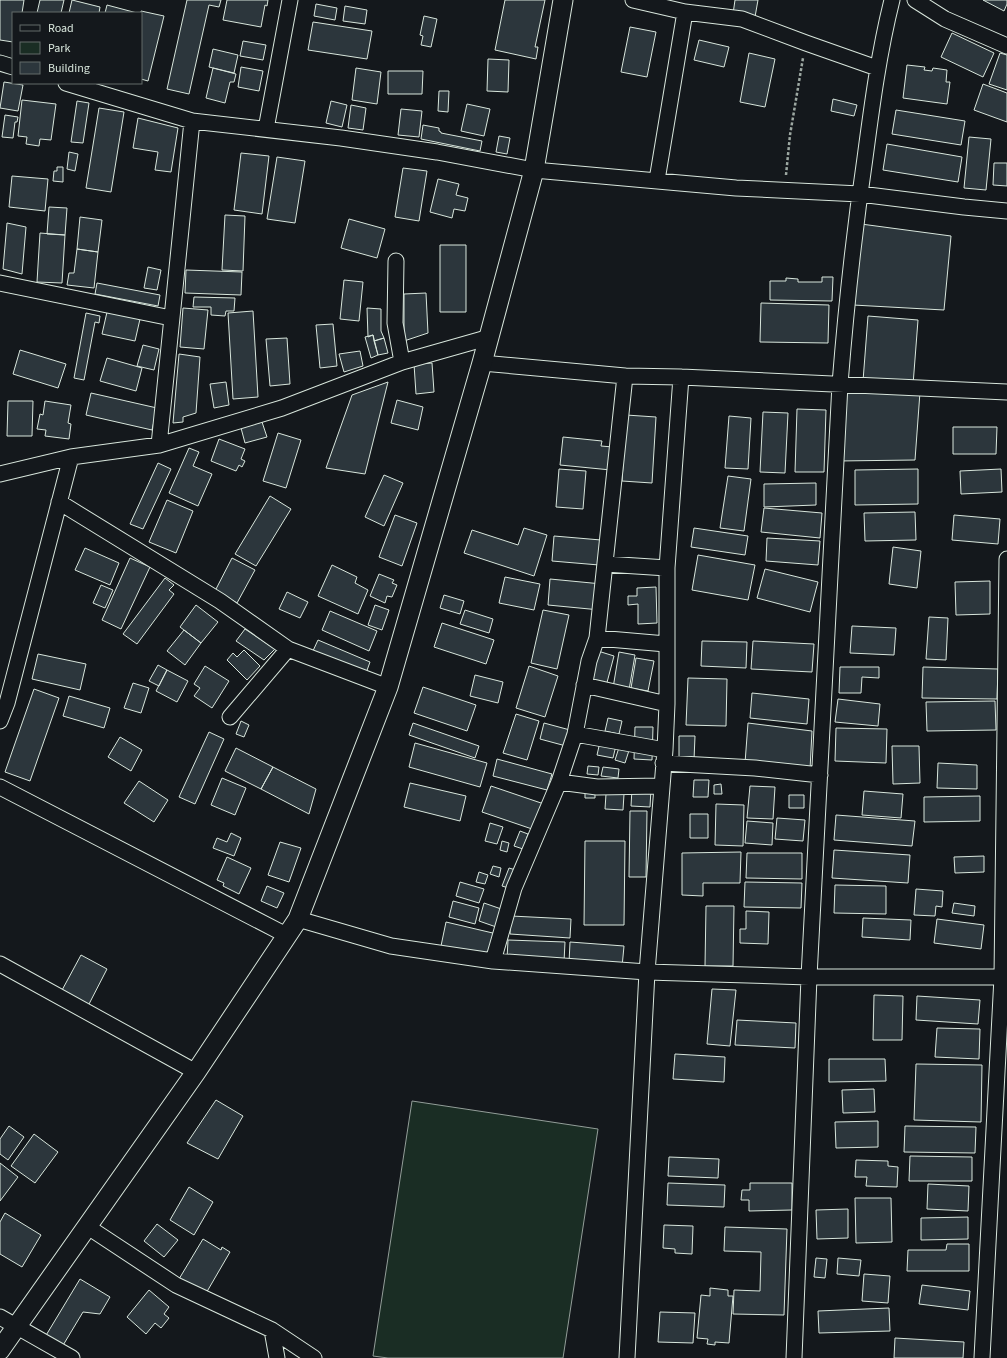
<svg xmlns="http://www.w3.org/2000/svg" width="1007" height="1358" font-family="'Source Sans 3',sans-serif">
  <rect width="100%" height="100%" fill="#14181c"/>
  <path fill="#1a2d24" stroke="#939e99" d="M412 1101 598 1129 563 1358H388L373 1356Z"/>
  <path fill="#2c363c" stroke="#d8e6dc" d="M0 0H24L22 13H13V42L0 40Z
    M40 0H64L61 13H37Z
    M72 0 100 7 99 13H69Z
    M187 0H221L219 7 209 5 189 94 167 89Z
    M227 0H268L267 6 265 5 261 27 223 20Z
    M505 0H545L535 47H538L536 59 495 50Z
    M735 0H758L755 17 733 14Z
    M983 0H1007V4L1004 11Z
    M316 4 337 8 335 20 314 16Z
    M107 5 137 13H105Z
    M345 6 367 10 365 24 343 21Z
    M141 11 164 16 148 81 141 79Z
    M424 16 437 19 431 47 421 45 423 36 420 35Z
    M313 22 372 31 367 59 308 50Z
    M630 27 656 32 647 77 621 72Z
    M952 33 994 53 983 77 941 57Z
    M699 40 729 47 724 67 694 60Z
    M243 41 266 45 263 60 240 56Z
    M213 49 238 55 234 73 209 67Z
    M749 53 775 59 765 107 740 102Z
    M1000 53 1007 55V90L989 84Z
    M488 59 509 60 508 92 487 91Z
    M907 65 925 67 924 70 932 71 933 68 947 70 946 82H950L947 104 903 98Z
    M241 67 263 71 259 91 238 87Z
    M213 68 236 74 234 82H230L225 103 206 98Z
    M356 68 381 72 377 104 352 100Z
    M388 71H423L422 94H388Z
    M4 82 23 85 18 111 0 108Z
    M983 84 1007 93V122L974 110Z
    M439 91H449L448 112 438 111Z
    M833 99 857 105 854 116 831 111Z
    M22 100 56 104 51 140 40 139 39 146 26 144 27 137 18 136Z
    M77 101 89 103 83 143 71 142Z
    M331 101 347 105 342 127 326 123Z
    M467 104 490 109 484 136 461 131Z
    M351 105 366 108 363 130 348 128Z
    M99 108 124 112 111 192 86 188Z
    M401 109 422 111 419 137 398 135Z
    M896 110 965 121 961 145 892 134Z
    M5 115 18 117 17 122H15L13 138 2 137Z
    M138 118 178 128 171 172 155 170 158 152 133 148Z
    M423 125 439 128V131L441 132V133L482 141 480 151 421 139Z
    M499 136 510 138 507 154 496 152Z
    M969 137 991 139 986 190 964 188Z
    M887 144 962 157 958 182 883 170Z
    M69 152 78 154 75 171 67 169Z
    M241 153 269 156 262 214 234 210Z
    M277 157 305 161 295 223 267 219Z
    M994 163H1007V186L993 185Z
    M57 167H63V182L53 181 54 171H57Z
    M403 168 427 171 419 221 395 217Z
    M12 176 48 179 45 211 9 207Z
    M438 179 459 184 456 195 468 198 465 211 454 209 452 218 430 212Z
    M49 207 67 208 65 235 47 234Z
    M225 215 245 216 243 271 222 270Z
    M80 217 102 220 98 252 77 249Z
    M349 219 385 229 377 258 341 248Z
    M7 223 26 227 22 274 3 269Z
    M861 224 951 236 944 310 853 305Z
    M40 233 65 235 62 283 37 282Z
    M440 245H466V312H440Z
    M77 249 98 252 94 288 67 285 69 273H74Z
    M148 267 161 270 157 290 144 288Z
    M186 270 242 272 241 295 185 293Z
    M822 277H833L832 301 770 300V281H786V278L798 279V282H822Z
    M344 280 363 282 359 321 340 319Z
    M97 283 160 295 158 306 95 294Z
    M426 293 428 333 404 341V294Z
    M194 297 235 298 234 311H226L225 316 211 315V307H193Z
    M761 303 829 305 828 343 760 342Z
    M183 308 208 310 204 349 180 347Z
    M367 308 381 309V331L384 338 374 341 373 335 368 337Z
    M253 311 258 397 233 399 228 313Z
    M107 312 140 319 135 341 102 334Z
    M86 313 100 316 99 323 95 322 84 380 74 378Z
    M868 316 918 320 913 385 863 381Z
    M333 324 337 366 320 368 316 325Z
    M373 335 378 355 371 358 365 337Z
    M287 338 290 384 270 386 266 339Z
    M384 338 388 353 378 355 374 341Z
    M143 345 159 349 154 370 137 366Z
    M20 350 66 364 58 388 13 374Z
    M360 351 363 366 344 372 339 354Z
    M179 354 200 357 196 413 183 417V422L173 423Z
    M107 358 142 368 136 391 100 381Z
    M432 363 434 392 416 394 414 364Z
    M226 382 229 405 214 408 210 384Z
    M388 382 365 474 326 468 352 395Z
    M920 392 915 460 838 461 842 393Z
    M91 393 157 408 152 430 86 415Z
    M397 400 423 407 418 430 391 423Z
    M8 401H33L32 436H7Z
    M45 401 71 405 68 423 71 424 69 439 45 436 46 430 37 429 40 414 43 415Z
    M797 409 826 410 824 472H795Z
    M763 412 788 413 785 473 760 472Z
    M626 415 656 417 652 483 622 481Z
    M729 416 751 418 748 469 725 468Z
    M262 422 267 437 245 443 241 428Z
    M953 427H997L996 454H953Z
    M278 433 301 440 286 488 263 481Z
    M563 437 602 441 601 446 613 447 611 470 560 465Z
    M219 439 245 449 241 459 245 461 242 467 239 465 236 471 211 461Z
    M189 448 199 452 193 466 212 474 198 506 169 493Z
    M158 463 171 469 143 529 130 524Z
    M559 469 586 471 583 509 556 507Z
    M918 469V504L855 505V470Z
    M1001 469 1002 492 961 494 960 471Z
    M384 475 403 483 384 526 365 517Z
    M728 476 751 479 744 531 720 528Z
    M816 483V505L764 507V484Z
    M270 496 291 509 256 566 235 554Z
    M167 500 193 511 176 553 149 542Z
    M764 508 822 513 820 538 761 532Z
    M915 512 916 540 865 541 864 513Z
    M395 515 417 523 402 566 379 557Z
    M954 515 1000 519 998 544 952 540Z
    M524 528 547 535 534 576 464 553 472 530 518 545Z
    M694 528 748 536 745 555 691 547Z
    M554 536 601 540 599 565 552 561Z
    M767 538 820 541 818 565 766 561Z
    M893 547 921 551 917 588 889 584Z
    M85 548 119 563 110 585 75 570Z
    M698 555 755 565 748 600 692 590Z
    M130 558 150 567 121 629 102 620Z
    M232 558 255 570 237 603 215 591Z
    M332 565 357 577 355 583 368 590 358 614 318 596Z
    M765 569 818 582 810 612 757 598Z
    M379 574 394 580 392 583 397 585 392 597 387 596 385 603 370 596Z
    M505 577 540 584 534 610 499 603Z
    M165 578 174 585 169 590 174 594 137 644 123 634Z
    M550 579 602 584 600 610 548 605Z
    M990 581V614L956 615 955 582Z
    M101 585 113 590 105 608 93 603Z
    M656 587 657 623 638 624V604L628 605V596H637V588Z
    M287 592 308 602 300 618 279 609Z
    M444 595 464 601 460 614 440 608Z
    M196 605 218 622 201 643 180 627Z
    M375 605 389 610 382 630 368 625Z
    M465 610 493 619 489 633 460 624Z
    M543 610 569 615 557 669 531 663Z
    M330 611 377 631 369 651 322 630Z
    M929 617 948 618 946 660 926 659Z
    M442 623 494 640 486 664 434 647Z
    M852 626 896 628 894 655 850 653Z
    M245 629 275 649 264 660 236 641Z
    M184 630 201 643 185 665 167 651Z
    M318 640 370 662 365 676 312 653Z
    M702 641 747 642 746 668 701 666Z
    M753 641 814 644 812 672 751 669Z
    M244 650 260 666 247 680 227 660 233 653 237 657Z
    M598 651 614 656 605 690 589 685Z
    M619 652 635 655 629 690 613 688Z
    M38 654 86 664 80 690 32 679Z
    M636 658 654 661 648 691 631 688Z
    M158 665 167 670 159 686 149 681Z
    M205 666 229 681 212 708 194 696 200 688 194 684Z
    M529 666 558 676 545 717 516 708Z
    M840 667H879V678L862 677 861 693H839Z
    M923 667 998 669 997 699 922 698Z
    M167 670 188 681 177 702 156 691Z
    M475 675 503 682 498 703 470 696Z
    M688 678 727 679 726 726 686 725Z
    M133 683 149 688 141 713 124 708Z
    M423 687 476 705 467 731 414 713Z
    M34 689 59 698 30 781 5 772Z
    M752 693 809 699 807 724 750 718Z
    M69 696 110 708 104 728 63 716Z
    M838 699 880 704 878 726 835 722Z
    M995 701 996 730 927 731 926 702Z
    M516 714 539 721 527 760 503 753Z
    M608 718 622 721 619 734 605 731Z
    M241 721 249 725 244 737 236 734Z
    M413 723 479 746 475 758 409 735Z
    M544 723 570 730 566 746 540 739Z
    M748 723 812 731 810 770 745 763Z
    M635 727H653L652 760 634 759Z
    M836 728 887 729 886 763 835 761Z
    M209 732 224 739 195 804 179 797Z
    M602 733 618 737 613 758 597 755Z
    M679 736H695L694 760H679Z
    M120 737 142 750 131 771 108 757Z
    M622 738 632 741 625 763 615 760Z
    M415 743 487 763 480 787 409 767Z
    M892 746H919L920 783 893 784Z
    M236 748 273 767 261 789 225 771Z
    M497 759 552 774 547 790 493 776Z
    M938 763 977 765V789L937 788Z
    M588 766 599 767 598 775 587 774Z
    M273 767 316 789 309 814 261 789Z
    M603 767 619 769 618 778 601 776Z
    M222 778 246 788 235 815 211 805Z
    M694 780H709L708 797H693Z
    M139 781 168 800 154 822 124 803Z
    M410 783 466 796 460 821 404 807Z
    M721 784 722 794H714V785Z
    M491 786 544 804 535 830 482 812Z
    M750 786 775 787 773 819 747 818Z
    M632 789H651L650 807 631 806Z
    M585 790H595V798H585Z
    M864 791 903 794 901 818 862 815Z
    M606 794H624L623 810 605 809Z
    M789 795H804V808H789Z
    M980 796V821L924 822V797Z
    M716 804 744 805 743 846 715 845Z
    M630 811H647L646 877H629Z
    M690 814H708V838H690Z
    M836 815 915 821 912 846 834 840Z
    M777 818 805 820 803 841 775 839Z
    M747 821 773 823 772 845 745 843Z
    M490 823 503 827 497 844 485 841Z
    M520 831 528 834 523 849 514 846Z
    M231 833 241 838 234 856 213 848 217 838 227 842Z
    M502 841 509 843 507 852 500 850Z
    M585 841H625L624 925H584Z
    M280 842 301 848 289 882 268 875Z
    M834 850 910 855 908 883 832 878Z
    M741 852 740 883H703V896L682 895V853Z
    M747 853H802V879L746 878Z
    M984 856V872L955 873 954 857Z
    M227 857 251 868 239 894 223 886 224 883 217 880Z
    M493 866 501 868 499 877 490 874Z
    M509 868 519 871 512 889 502 886Z
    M479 872 488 875 485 884 476 882Z
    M460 882 484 889 479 903 456 896Z
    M745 882 802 883 801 908 744 907Z
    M835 885 886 886V914L834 913Z
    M267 886 284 893 277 908 261 901Z
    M916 889 943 891 942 907 936 906 935 916 914 915Z
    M453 901 479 908 475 924 449 917Z
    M484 903 507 911 502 929 479 921Z
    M954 903 975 906 974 916 952 913Z
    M706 906H734L733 966H705Z
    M746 911 769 912 768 944 740 943V929H746Z
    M511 916 571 919 570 938 510 934Z
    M863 918 911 920 910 940 862 937Z
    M937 919 984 925 981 949 934 943Z
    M446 922 497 934 491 958 441 946Z
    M508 940 565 942 564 962 507 959Z
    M570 942 624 946 622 967 569 963Z
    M81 955 107 969 88 1006 61 992Z
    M712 989 736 990 730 1046 707 1044Z
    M874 995 903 996 902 1040H873Z
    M917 996 980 1000 978 1024 916 1020Z
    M737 1020 796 1023 795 1048 735 1045Z
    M937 1028 980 1029 979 1059 935 1057Z
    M675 1054 725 1057 724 1082 673 1079Z
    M829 1059H885L886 1081 829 1082Z
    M916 1064 982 1065 981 1122 914 1120Z
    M874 1089 875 1112 843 1113 842 1090Z
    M216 1100 243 1116 218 1159 187 1143Z
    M878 1121V1147L836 1148 835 1122Z
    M9 1126 24 1137 8 1160 0 1154V1139Z
    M905 1126 976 1127 975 1153 904 1152Z
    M34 1134 58 1152 35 1183 11 1166Z
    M910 1156 972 1157V1181H909Z
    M669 1157 719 1159 718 1178 668 1176Z
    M856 1160 888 1161V1166L898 1167 897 1187 866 1186 867 1177H855Z
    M0 1163 18 1177 0 1201Z
    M668 1183 725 1185 724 1207 667 1205Z
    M750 1183H792V1210L749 1211V1200H741L742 1190H750Z
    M928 1184 969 1186 968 1211 927 1209Z
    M189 1187 213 1202 194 1235 170 1220Z
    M855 1198H891L892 1242 856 1243Z
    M848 1209V1238L817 1239 816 1210Z
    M5 1213 41 1235 22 1267 0 1254V1222Z
    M968 1217V1239L921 1240V1218Z
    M157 1224 178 1240 164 1257 144 1241Z
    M664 1225 693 1226 692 1254 675 1253V1249L663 1248Z
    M725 1227 787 1229 784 1315 733 1314 734 1290 760 1291 761 1252 724 1251Z
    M203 1239 221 1250 222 1247 230 1252 205 1295 179 1279Z
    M947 1244H969V1271H907L908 1250H946Z
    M816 1258 827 1259 825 1278 814 1277Z
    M838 1258 861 1260 859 1276 837 1274Z
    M864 1274 890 1276 888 1303 862 1301Z
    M80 1279 110 1297 100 1314 83 1312 62 1347 45 1337Z
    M922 1285 970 1291 968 1310 919 1304Z
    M710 1288 728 1290V1296H733L729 1343 715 1342V1345L707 1344 708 1339 697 1338 701 1295 710 1296Z
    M149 1290 169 1307 164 1314 169 1318 161 1328 155 1323 146 1334 127 1317Z
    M889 1308 890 1331 819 1333 818 1311Z
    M660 1312 695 1313 693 1343 658 1342Z
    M895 1338 964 1342 963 1358H894Z"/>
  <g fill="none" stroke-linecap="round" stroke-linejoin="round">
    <defs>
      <path id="minor" d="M633 0 685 12 657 180
        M915 0 945 19 1007 46
        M685 12 742 19 806 43 877 68
        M0 63 13 67
        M66 83 192 121 341 138 437 152 534 170 736 188 860 194 964 207 1007 211
        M266 129 290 0
        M396 261 395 323 402 362
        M0 283 171 318
        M482 363 625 376 681 377 1007 392
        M159 445 192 121
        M0 474 71 457 159 445 282 408 402 362 490 337
        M59 502 220 601 288 649 388 687
        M605 564 667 568
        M597 638 666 644
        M584 685 667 704
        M230 717 288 649
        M0 721 7 703 71 457
        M575 734 665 750
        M663 763 755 768 820 775
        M559 782 597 787 661 786
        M0 787 288 936
        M298 919 391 946 493 961 647 972 809 977H1007
        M493 961 514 888 559 782 575 734 589 661 597 638 625 376
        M0 964 196 1072
        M88 1227 176 1285 272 1330 314 1358
        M0 1317 72 1358
        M272 1330 277 1358
        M627 1358 647 972 665 750 667 704V568L681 377
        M794 1358 809 977 840 384C846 308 854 233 865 158 872 105 879 52 892 0
        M982 1358 1002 977 1007 559"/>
      <path id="tertiary" d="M0 1350 196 1072 298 919 388 687 482 363 534 170 563 0"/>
    </defs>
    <use href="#minor" stroke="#d8e6dc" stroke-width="17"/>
    <use href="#tertiary" stroke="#d8e6dc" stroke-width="21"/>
    <path stroke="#9da8a2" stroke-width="2.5" stroke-dasharray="3 2" stroke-linecap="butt" d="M786 175 790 135 803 58"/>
    <use href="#minor" stroke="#14181c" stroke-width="15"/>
    <use href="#tertiary" stroke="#14181c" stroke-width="19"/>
  </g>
  <rect x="12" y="12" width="130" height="72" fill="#14181c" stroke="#626a69"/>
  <rect x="20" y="25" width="20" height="6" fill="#14181c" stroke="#626a69"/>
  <text x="48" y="32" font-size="12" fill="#d8e6dc">Road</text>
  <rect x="20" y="42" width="20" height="12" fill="#1a2d24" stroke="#626a69"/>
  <text x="48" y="52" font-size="12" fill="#d8e6dc">Park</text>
  <rect x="20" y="62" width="20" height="12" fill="#2c363c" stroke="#626a69"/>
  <text x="48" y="72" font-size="12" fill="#d8e6dc">Building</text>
</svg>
